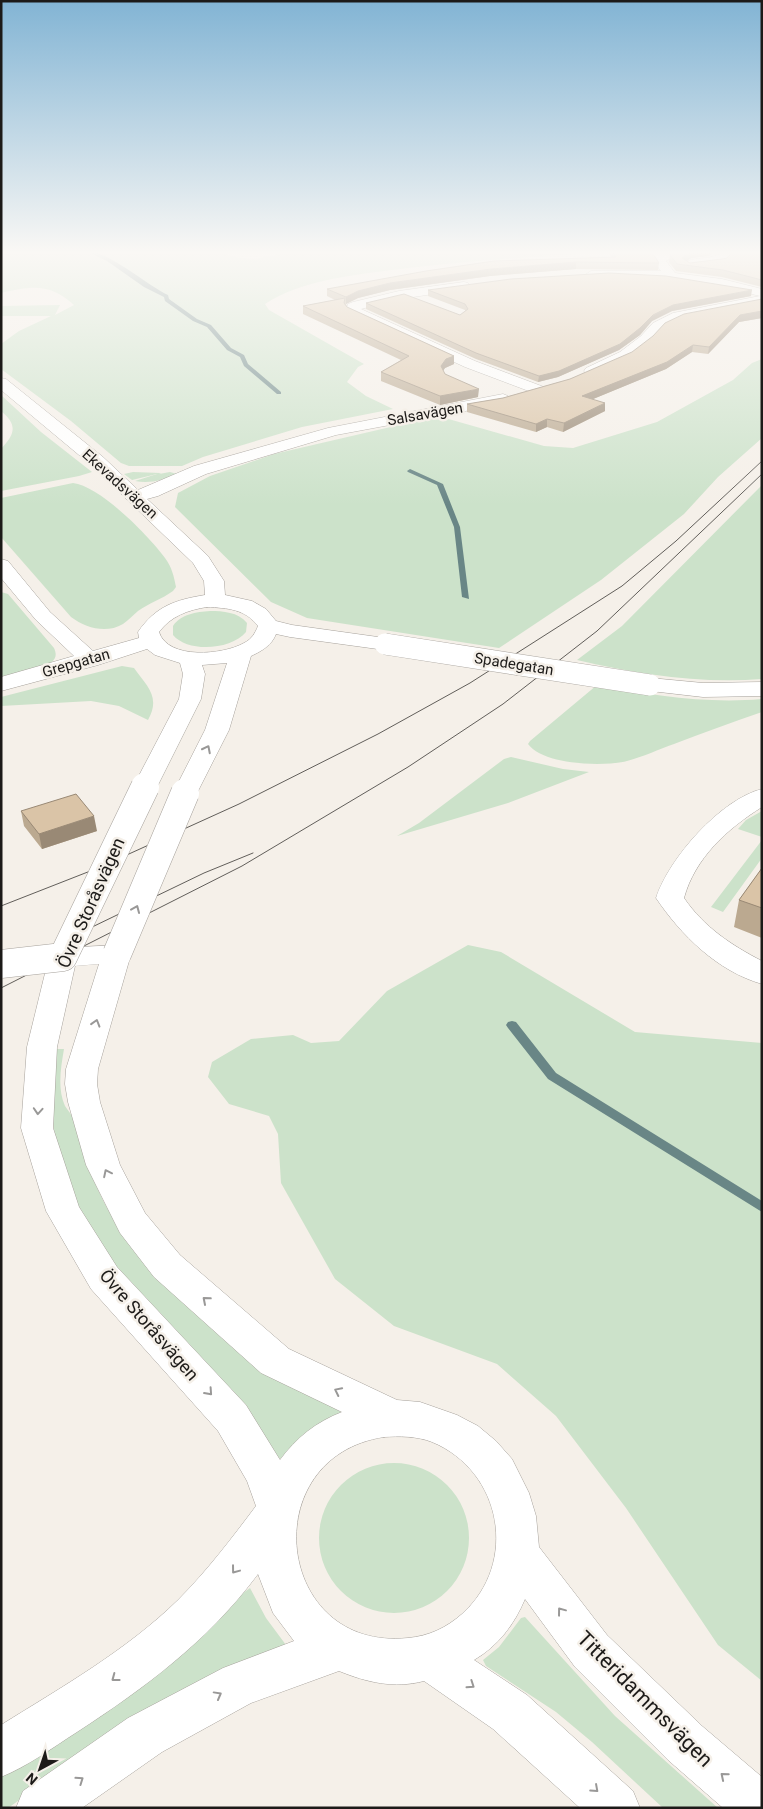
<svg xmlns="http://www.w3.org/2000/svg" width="763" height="1809" font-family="Roboto,sans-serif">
  <rect width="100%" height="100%" fill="#f5f0e9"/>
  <path fill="#cce2ca" d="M1 251H218L234 257 254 259 285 253 309 251H574L578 254C516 258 454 262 392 270 352 275 299 281 265 304L269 310 364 364 358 367 347 382 366 396 393 409 302 427 203 457 182 466H129L121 463 71 421 1 369V344L19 331 51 316H1V306L60 305 55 315 74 305C49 283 33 286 1 293Z
    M762 359V438L718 477 684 514 601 580 499 648 307 618 271 602 175 507 178 493 210 476 274 454 438 416 544 446 573 448 657 422 733 380 752 363Z
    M1 395 41 432 92 472 79 476 1 491V449C15 434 18 425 1 411Z
    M133 472 161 473 159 474 170 472 177 474C163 480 150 484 135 481L157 474 132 480 124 474Z
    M73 483C100 486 149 536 165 558 172 567 174 577 176 587L173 591C162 599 149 603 138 611 133 615 129 620 123 624 106 634 86 628 71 617L1 537V498Z
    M762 485V679C700 684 637 674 577 660L622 626Z
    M1 592 8 594 54 648C57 655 56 658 51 663L1 677Z
    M210 611C223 611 238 612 247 623L246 632C231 650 188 653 173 635V626C181 614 196 612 210 611Z
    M122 666 134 668C147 686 161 697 148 720L119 706 91 701 1 706V697Z
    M597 685C652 695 705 704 762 699V712C732 722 703 733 674 744 659 749 643 757 627 761 604 767 543 765 528 744L530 741Z
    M511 757 563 769 589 772 508 803 397 836 419 823 504 759Z
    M762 811V837L738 829 746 820Z
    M762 840V858L723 912 711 907Z
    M468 945 501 952 635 1032 762 1043V1681L718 1645 626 1508 556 1416 497 1364 394 1326 335 1279 281 1183 278 1134 269 1116 229 1104 208 1077 212 1062 251 1039 293 1035 311 1043 339 1041 387 991Z
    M57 1049H64C61 1067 57 1088 65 1106 69 1112 73 1116 75 1122 89 1173 100 1202 131 1245L341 1408V1413L299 1440 280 1459 199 1355 113 1269 77 1207 59 1158 53 1124V1077Z
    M319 1538a75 75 0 1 1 150 0a75 75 0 1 1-150 0Z
    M250 1588 266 1618 286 1645 99 1744 8 1808H1V1770Z
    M525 1617 615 1716 718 1808H663L592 1742 556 1712 486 1666 483 1660 499 1647 521 1618Z"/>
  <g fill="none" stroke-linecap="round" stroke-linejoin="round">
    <path fill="#698686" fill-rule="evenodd" d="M86 251C109 251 145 284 168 295L169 299 197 319 211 325 231 348 244 355 248 364 281 392V394H277L244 366 240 357 227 350 207 327 193 321 165 301 164 297 144 287 107 261Z
      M410 469 443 484 460 527 469 599 462 597 454 527 437 485 408 472 407 471Z
      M512 1021 516 1022 556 1073 762 1201V1212L548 1079 508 1028 506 1025 508 1022Z"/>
    <defs>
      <path id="minor" d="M657 251H669L673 257 666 261 675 273 722 279 762 289V304C734 309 687 313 664 328 659 332 655 338 651 342 638 353 602 378 586 374L584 371 586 368 620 352 641 336 653 323 673 313 760 296C724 287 687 279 649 278 630 277 610 278 591 279L585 275 591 271H661L651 257 653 254 659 253Z
        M724 251H738L725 263 721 264 689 268 683 264C693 255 712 262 724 251Z
        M464 282 468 283 470 286 468 289 399 299 361 309 475 361 544 387 547 390 544 393H534L465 367 348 313 346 310 348 304 353 302 399 291Z
        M1 378 6 379 103 457 138 490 194 466 328 428 503 394 508 396 511 399 508 402 503 404 336 435 206 474 158 496 147 499 208 556 224 581 225 595 252 601 266 609 276 621 292 625 385 638 393 639 396 644 393 649 385 650 290 637 276 634C272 645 262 651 251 656L229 730 197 793 194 798 185 800 176 798 173 793 205 730 227 663 202 665 205 674 201 699 157 787 154 792 145 794 136 792 133 787 179 699 183 674 180 663 155 655 147 649 98 665 1 691V677L74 656 36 620 1 578V559L8 561 50 612 93 651 139 638 138 632C156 606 175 600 205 595L204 581 193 563 91 465 1 390ZM207 607C228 608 245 609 258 626 255 633 252 639 244 643 223 655 168 660 159 632 171 616 188 610 207 607Z
        M650 678 703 683 762 682V696L703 697 642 690 639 685 642 680Z
        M762 789V807C727 829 695 858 684 898 704 927 731 945 762 961V984C717 971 681 935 656 898 669 858 721 799 762 789Z
        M117 945 127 947 131 954 98 1069 97 1084 100 1102 120 1165 145 1213 180 1255 289 1349 397 1400 420 1402 457 1415 478 1426 496 1441 512 1459 529 1493 536 1516 539 1547 607 1635 702 1726 762 1777V1808H723L668 1760 575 1667 525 1599C514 1625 498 1646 474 1660L527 1695 633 1791 640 1808H580L493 1729 424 1681C394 1689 366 1682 339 1671L251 1703 162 1752 82 1808H16L23 1791 128 1718 223 1668 294 1641 273 1613 258 1574C208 1641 146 1687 77 1732 52 1748 28 1766 1 1777V1725C62 1687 127 1650 178 1600 207 1571 232 1538 256 1506L247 1481 218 1431 91 1289 46 1211 21 1128 27 1047 49 957 53 950 63 948ZM99 964 66 1069 65 1084 68 1102 86 1165 120 1233 154 1277 261 1373 342 1412C316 1422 296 1438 280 1460L246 1405 117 1267 79 1207 53 1128 57 1047 75 966ZM384 1437C399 1436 417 1436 432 1442 502 1471 519 1563 462 1614 446 1628 429 1636 408 1638 275 1652 253 1457 384 1437Z"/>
    </defs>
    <use href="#minor" stroke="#a7a29c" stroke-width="1"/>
    <use href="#minor" fill="#fff" fill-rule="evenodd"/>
    <path stroke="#615e5a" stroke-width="1" d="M1 906 98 868 239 804 378 734 470 683 622 586 676 541 762 461
      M1 971 204 873 253 853
      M1 988 242 866 408 767 503 704 597 631 762 474"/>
    <defs>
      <path id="minor-bridge-far1" d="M385 644 650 685"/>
      <path id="minor-bridge" d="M117 954 185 793
        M1 964 63 957 145 787"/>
    </defs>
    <use href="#minor-bridge-far1" stroke="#a7a29c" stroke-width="22" stroke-linecap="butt"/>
    <use href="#minor-bridge" stroke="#a7a29c" stroke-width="29" stroke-linecap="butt"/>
    <use href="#minor-bridge-far1" stroke="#fff" stroke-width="21"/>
    <use href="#minor-bridge" stroke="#fff" stroke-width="28"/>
  </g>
  <path fill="#bba990" d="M608 251H655L652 254 659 263 658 270 576 269 490 276 390 290 358 298 346 304 347 307 454 356V364L445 368 443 371 445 374 478 397 440 405 381 381V372L401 360 303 314V306L335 300 327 296V289L611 257Z
    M671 251H718L708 256 691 258 687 261 690 263 722 259 762 251V287L722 277 676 271 669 262 670 255 672 253Z
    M428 290 751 296 672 311 652 321 640 335 619 350 558 377 538 382 476 359 366 309V303L460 315 465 311V310L428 296Z
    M762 299V318L739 322 708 354 692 352 666 369 593 399 605 411 563 432 547 427 536 432 467 412V404L503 398 570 379Z
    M21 811 97 831 42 849 24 826Z
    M762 868V938L734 927 739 900Z"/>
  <path fill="#998975" d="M692 251H718L708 256 691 258 681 265 682 258Z
    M576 262V269L490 276 390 290 358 298 346 304V297L358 291 390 283 491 269Z
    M752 290 751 296 672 311 652 321 640 335 619 350 558 377 538 382 539 376 673 305Z
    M762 311V318L739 322 708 354 709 347 740 315Z
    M693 345 692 352 666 369 581 404 582 396Z
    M454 356V364L445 368 440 375 441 366 446 359Z
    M479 389 478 397 440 405V396Z
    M605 403V411L563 432 564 423Z
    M547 419V427L536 432V424Z
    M94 816 97 831 42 849 39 834Z"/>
  <path fill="#dac4a7" stroke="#998975" d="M612 251H651L659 263 576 262 491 269 390 283 358 291 346 297 327 289 426 271 494 261 616 257Z
    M675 251H692L682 258 690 263 722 259 727 258 734 251H762V280L723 270 677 264 670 255Z
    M609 273 666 276 752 290 673 305 653 315 640 328 620 344 559 371 539 376 476 353 366 303 404 294 460 315 468 309 465 304 428 290 511 279Z
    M345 298 344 303 347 307 454 356 446 359 441 366 445 374 479 389 440 396 381 372 409 356 303 306Z
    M762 299V311L740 315 709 347 693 345 667 362 582 396 605 403 564 423 547 419 536 424 467 404 503 398 570 379 632 352 653 336 665 323 684 314Z
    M76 794 94 816 39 834 21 811Z
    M762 868V908L739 900Z"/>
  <defs><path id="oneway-chevron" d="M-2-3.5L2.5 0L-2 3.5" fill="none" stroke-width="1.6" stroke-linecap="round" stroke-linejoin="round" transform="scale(1.25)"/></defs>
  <g stroke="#999897">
    <use href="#oneway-chevron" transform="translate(207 749) rotate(-63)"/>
    <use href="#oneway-chevron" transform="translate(136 909) rotate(-67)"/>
    <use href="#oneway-chevron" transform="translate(96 1023) rotate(-73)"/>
    <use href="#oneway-chevron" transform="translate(38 1111) rotate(94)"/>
    <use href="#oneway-chevron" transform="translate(107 1173) rotate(-116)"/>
    <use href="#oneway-chevron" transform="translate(206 1300) rotate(-139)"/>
    <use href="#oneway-chevron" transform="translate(338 1391) rotate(-154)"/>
    <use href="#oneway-chevron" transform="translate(209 1392) rotate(48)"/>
    <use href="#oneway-chevron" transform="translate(235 1570) rotate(127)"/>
    <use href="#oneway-chevron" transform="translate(561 1611) rotate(-127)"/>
    <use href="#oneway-chevron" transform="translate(115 1678) rotate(143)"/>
    <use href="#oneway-chevron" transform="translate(471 1685) rotate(34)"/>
    <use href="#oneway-chevron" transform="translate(218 1695) rotate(-29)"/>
    <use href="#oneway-chevron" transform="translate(724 1776) rotate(-140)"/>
    <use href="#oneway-chevron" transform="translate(80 1780) rotate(-35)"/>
    <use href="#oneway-chevron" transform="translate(595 1789) rotate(42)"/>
  </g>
  <linearGradient id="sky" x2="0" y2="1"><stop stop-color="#82b4d4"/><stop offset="0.5" stop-color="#faf8f5"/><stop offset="1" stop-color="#faf8f5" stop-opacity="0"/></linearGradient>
  <rect width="763" height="505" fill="url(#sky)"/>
  <g text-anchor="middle" stroke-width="5" stroke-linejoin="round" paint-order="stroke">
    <g font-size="15" fill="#1c1a18" stroke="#f5f0e9">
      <text transform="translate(425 414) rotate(-10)" y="5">Salsavägen</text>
      <text transform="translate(120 484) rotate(42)" y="5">Ekevadsvägen</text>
      <text transform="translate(76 663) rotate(-16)" y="5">Grepgatan</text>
      <text transform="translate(514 664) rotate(9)" y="5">Spadegatan</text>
    </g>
    <g font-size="18" fill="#1c1a18" stroke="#f5f0e9">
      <text transform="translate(91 903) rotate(-66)" y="6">Övre Storåsvägen</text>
      <text transform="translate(149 1325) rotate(49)" y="6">Övre Storåsvägen</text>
    </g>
    <g font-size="21" fill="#1c1a18" stroke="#f5f0e9">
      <text transform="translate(645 1699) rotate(45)" y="7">Titteridammsvägen</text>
    </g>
  </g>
  <rect width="763" height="1809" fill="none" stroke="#1c1a18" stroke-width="5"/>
  <g transform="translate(40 1769) rotate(220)" stroke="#f5f0e9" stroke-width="4" paint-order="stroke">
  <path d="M0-4L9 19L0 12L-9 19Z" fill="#1c1a18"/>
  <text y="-8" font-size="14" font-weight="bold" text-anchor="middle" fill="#1c1a18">N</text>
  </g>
</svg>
